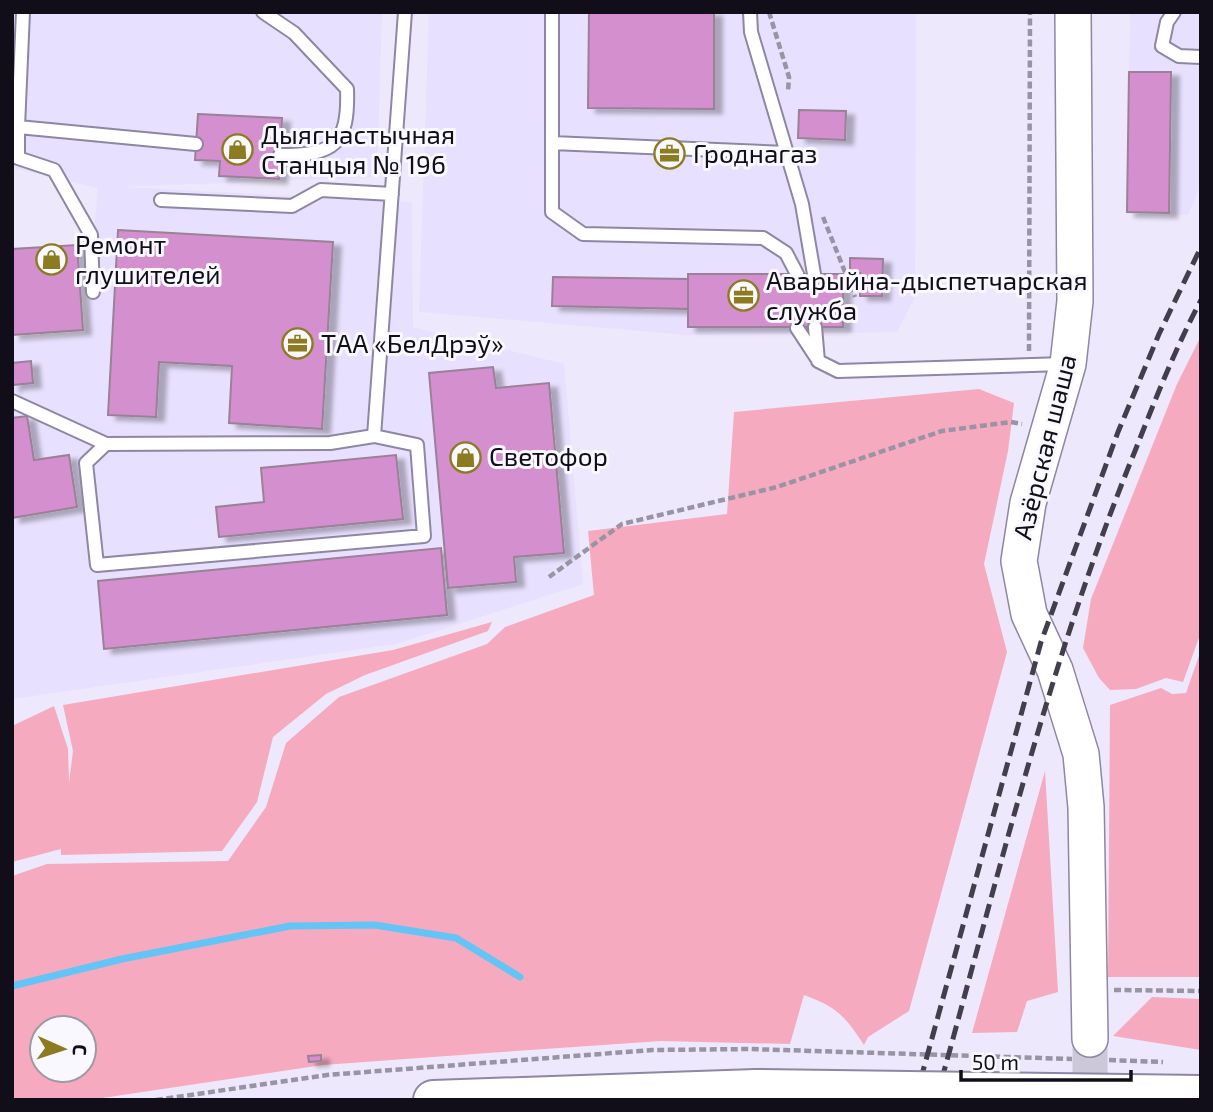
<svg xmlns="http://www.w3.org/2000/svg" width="1213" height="1112" font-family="'Exo 2',sans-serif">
  <defs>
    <filter id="shadow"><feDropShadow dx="8" dy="4.5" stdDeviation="2" flood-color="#0004"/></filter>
  </defs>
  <rect width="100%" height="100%" fill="#ede8fb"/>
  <path fill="#e7e0fe" d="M12 12H382L377 177 120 187 412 202 413 327 564 364 583 584 396 644 12 699V341L85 334 98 188 12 168Z
    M429 12H916L915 297 897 332 688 335 419 312Z
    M1130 12H1201V185L1188 215 1127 212Z"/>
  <path fill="#f6aabf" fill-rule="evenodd" d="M1201 336V632L1183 682 1166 678 1136 689 1110 690 1099 678 1083 648 1091 599 1177 384Z
    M979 389 1014 403 1008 451 984 564 1007 652 909 1011 868 1037 864 1045C845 1016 837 1007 804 995L790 1044 661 1041 488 1053 323 1065 89 1100H12V876L47 864 228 861 266 807 286 743 339 697 487 644 505 627 594 595 588 531 727 514 734 412ZM42 1028H84V1070H42Z
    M492 622 488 631 365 675 326 694 273 737 257 802 222 851 61 855V849L12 862V726L54 706 68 749 69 783 73 751 63 705 393 650Z
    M1201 650V977H1108L1110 705 1161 688 1172 694 1186 693Z
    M1045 771 1058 992 1027 1001 1017 1032 972 1033Z
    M1152 997 1201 999V1050L1113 1036Z"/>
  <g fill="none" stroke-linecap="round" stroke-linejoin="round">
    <path stroke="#64c4f5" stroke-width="7" d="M12 986 122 959 290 926 375 925 456 938 520 977"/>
  </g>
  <path fill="#d490ce" stroke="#9a8197" stroke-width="2" filter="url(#shadow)" d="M589 12H714V109L588 108Z
    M1129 72H1171L1169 213 1127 212Z
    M799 110 846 111 845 140 798 138Z
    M198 114 282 118 279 179 219 176 220 161 195 160Z
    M118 230 333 242 322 429 229 423 232 366 159 362 156 417 108 415Z
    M77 245 83 330 12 335V249Z
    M850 258 883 259 882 296H860V273H850Z
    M688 274H843V327H688Z
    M553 277 688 279V309L552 306Z
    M31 361 33 383 13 385 12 389V363Z
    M493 367 496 388 549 383 564 553 514 557 516 582 448 588 429 373Z
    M27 416 34 460 69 455 77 507 12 518V418Z
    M396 455 403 519 219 537 216 507 264 502 261 468Z
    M441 548 447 615 104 649 98 581Z
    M321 1055V1061L309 1062 308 1056Z"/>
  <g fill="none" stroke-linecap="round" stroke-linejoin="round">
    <path stroke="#ccc7d9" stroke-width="35" stroke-dasharray="35 18" stroke-linecap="butt" d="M1090 1039V1100"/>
    <defs>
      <path id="service" d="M23 12 18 127 196 144
        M263 12 294 33 347 89C349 145 334 155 280 155
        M552 12V143L787 153
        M750 12 751 32 802 204 814 274
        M1174 12 1167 22 1162 46 1179 56 1201 57
        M13 127H18V158L54 170 91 235 93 292
        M552 143V212L583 234 763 238 786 253 797 274
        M161 200 292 206 321 190 392 194
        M815 327 818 361 838 371 1064 364
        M797 328 816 357
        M12 401 106 444 330 443 374 436 405 12
        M106 444 86 463 97 565 424 536 417 445 374 436"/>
      <path id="secondary" d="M1073 12 1075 301 1068 364 1028 503 1019 561 1029 614 1055 670 1081 754 1086 807 1090 1039"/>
      <path id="primary" d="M433 1100 756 1089"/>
    </defs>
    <use href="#service" stroke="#8e86a3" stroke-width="16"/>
    <use href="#secondary" stroke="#8e86a3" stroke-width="38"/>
    <use href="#primary" stroke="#8e86a3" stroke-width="42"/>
    <path stroke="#9894a4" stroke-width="4.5" stroke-dasharray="7 3.5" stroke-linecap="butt" d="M769 12 789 77 788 92
      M823 217 855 297
      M1029 351 1030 12
      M549 577 622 524 777 487 942 431 1011 422 1022 424
      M1114 990 1201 991
      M1109 1060 1163 1062
      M156 1100 327 1075 652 1050 750 1049 1072 1059"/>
    <use href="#service" stroke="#fff" stroke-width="12"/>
    <use href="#secondary" stroke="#fff" stroke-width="35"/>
    <use href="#primary" stroke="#fff" stroke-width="38"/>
    <path stroke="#423f4c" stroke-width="5" stroke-dasharray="14 7" stroke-linecap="butt" d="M915 1100 1041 642 1118 432 1159 334 1201 247
      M936 1100C997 882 1049 661 1135 451 1155 400 1175 349 1201 300"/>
    <defs>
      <path id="primary-bridge" d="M756 1089 1201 1095"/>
    </defs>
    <use href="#primary-bridge" stroke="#8e86a3" stroke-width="42" stroke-linecap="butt"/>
    <use href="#primary-bridge" stroke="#fff" stroke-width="38"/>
  </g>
  <defs>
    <symbol id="shop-ring" viewBox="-11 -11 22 22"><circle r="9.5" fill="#f9f8fe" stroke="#8d7b21" stroke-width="1.5"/><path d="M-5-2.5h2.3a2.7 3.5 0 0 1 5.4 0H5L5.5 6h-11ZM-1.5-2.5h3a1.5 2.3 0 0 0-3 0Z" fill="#8d7b21"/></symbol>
    <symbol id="office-ring" viewBox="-11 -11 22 22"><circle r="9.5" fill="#f9f8fe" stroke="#8d7b21" stroke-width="1.5"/><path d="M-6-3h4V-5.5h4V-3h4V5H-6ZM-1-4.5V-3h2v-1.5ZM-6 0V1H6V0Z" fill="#8d7b21"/></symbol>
  </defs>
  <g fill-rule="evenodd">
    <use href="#shop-ring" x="220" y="132" width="35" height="35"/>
    <use href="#office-ring" x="652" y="136" width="35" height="35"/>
    <use href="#shop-ring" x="34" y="242" width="35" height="35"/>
    <use href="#office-ring" x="726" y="278" width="35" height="35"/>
    <use href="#office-ring" x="280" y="326" width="35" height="35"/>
    <use href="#shop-ring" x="448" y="440" width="35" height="35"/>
  </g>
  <g text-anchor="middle" stroke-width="6" stroke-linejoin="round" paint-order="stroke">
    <g font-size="26" fill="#110e19" stroke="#f9f8fe" text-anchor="start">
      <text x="261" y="144">Дыягнастычная<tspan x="261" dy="30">Станцыя № 196</tspan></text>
      <text x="693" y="163">Гроднагаз</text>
      <text x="75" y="254">Ремонт<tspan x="75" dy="30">глушителей</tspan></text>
      <text x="766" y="290">Аварыйна-дыспетчарская<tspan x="766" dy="30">служба</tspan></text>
      <text x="321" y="353">ТАА «БелДрэў»</text>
      <text x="489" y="466">Светофор</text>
    </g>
    <g font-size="26" fill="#110e19" stroke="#f9f8fe">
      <text transform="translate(1045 447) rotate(-76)" y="9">Азёрская шаша</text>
    </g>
  </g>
  <rect width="1213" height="1112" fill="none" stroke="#110e19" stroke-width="28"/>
  <g transform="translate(63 1049) rotate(93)"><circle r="33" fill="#f9f8fe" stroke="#9c9aa2" stroke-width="2"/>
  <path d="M0-5L12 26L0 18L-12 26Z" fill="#8d7b21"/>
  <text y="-10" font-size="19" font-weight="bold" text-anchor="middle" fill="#110e19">С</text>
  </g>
  <path d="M961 1070v10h170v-10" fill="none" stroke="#110e19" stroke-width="3.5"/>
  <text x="972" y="1070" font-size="21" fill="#110e19" stroke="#f9f8fe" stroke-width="5" paint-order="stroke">50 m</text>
</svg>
